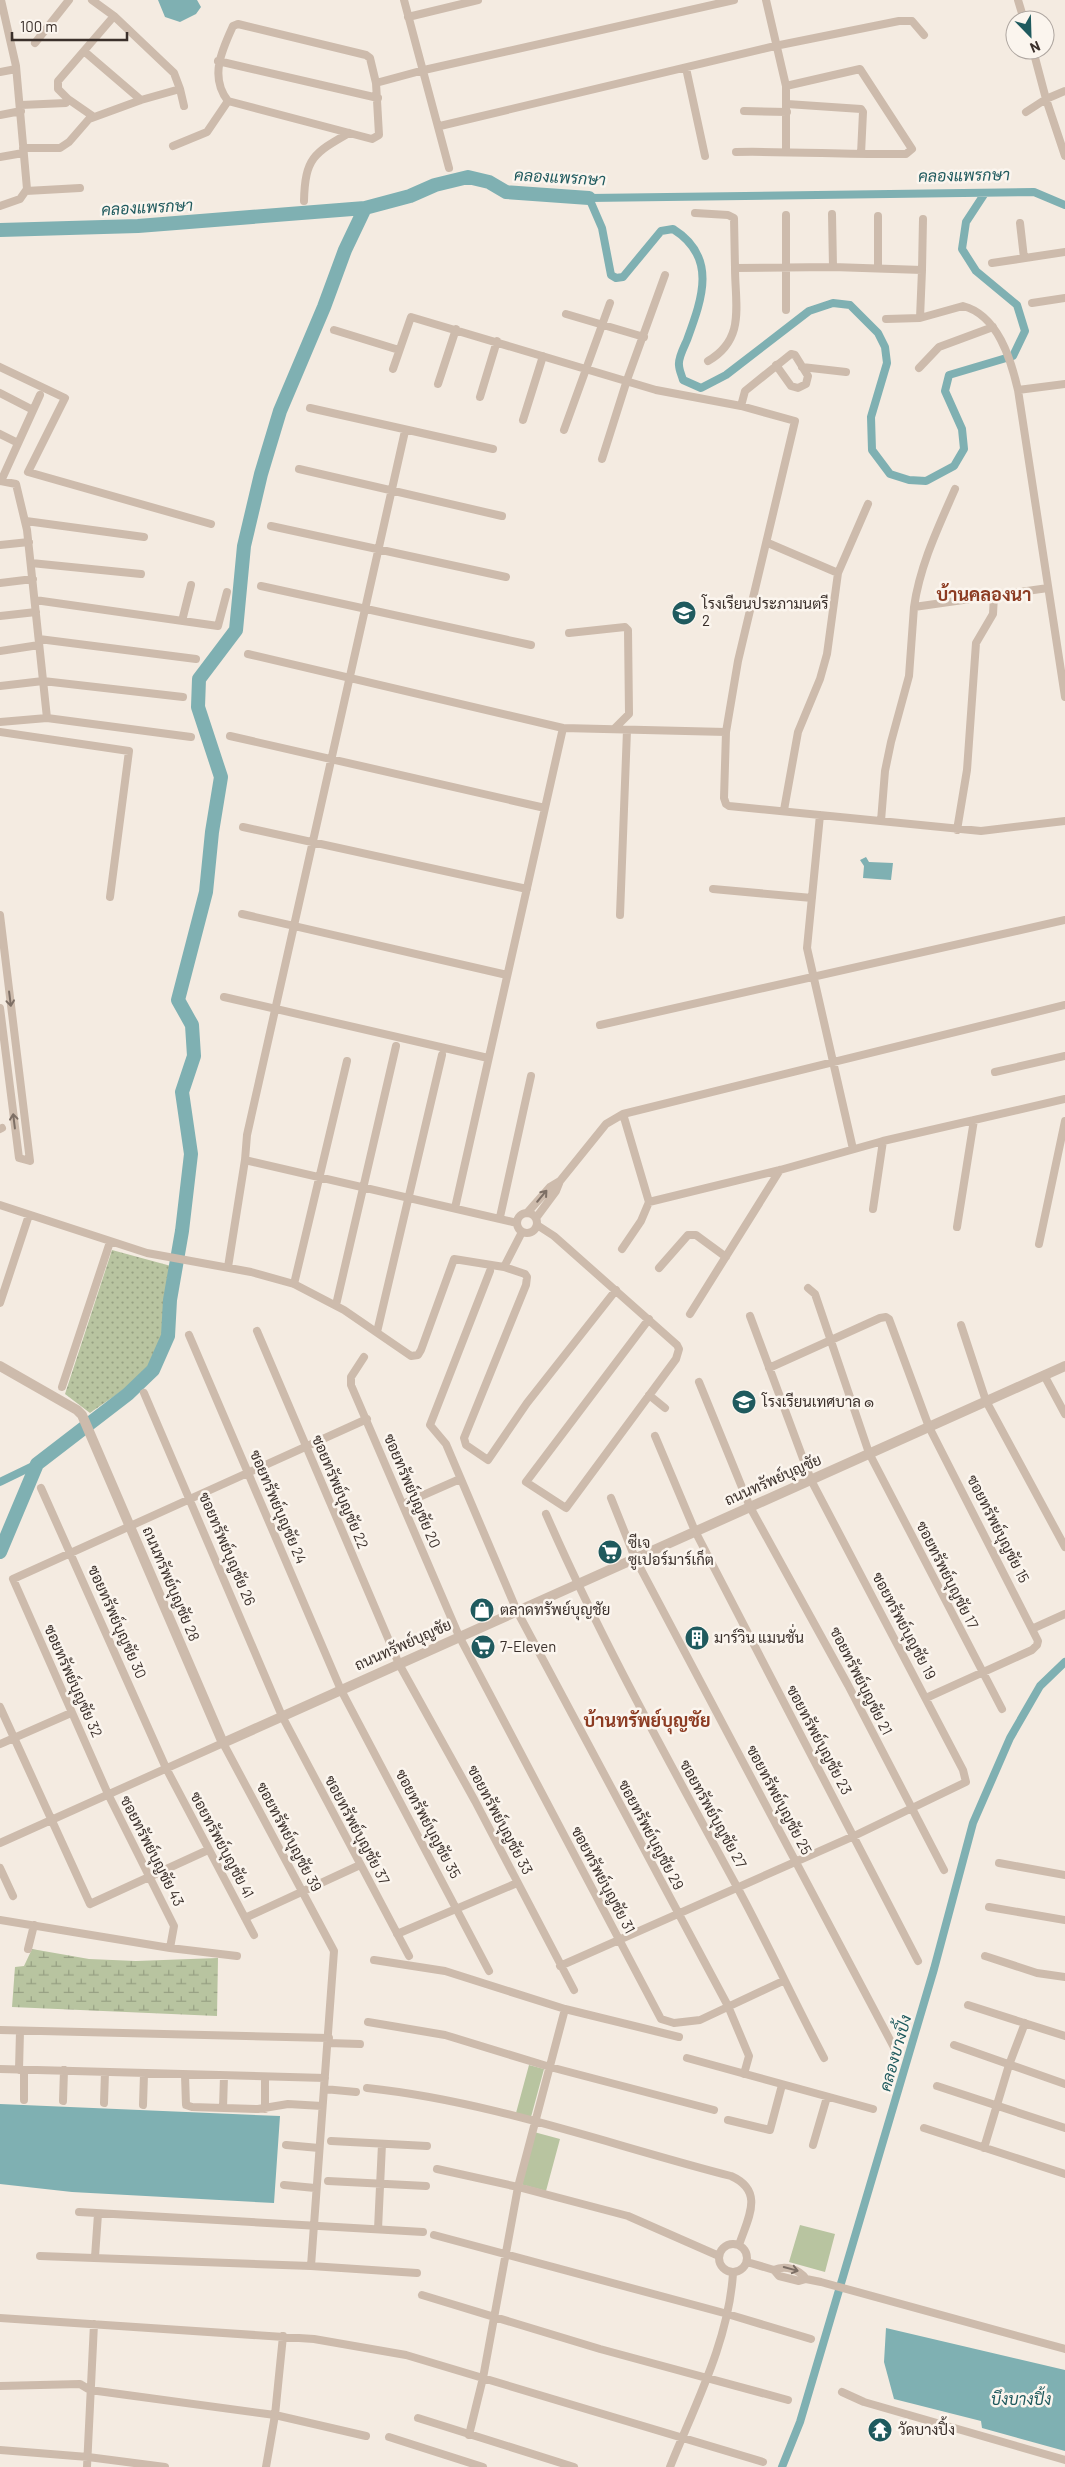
<svg xmlns="http://www.w3.org/2000/svg" width="1065" height="2467" font-family="Barlow,Sarabun,sans-serif">
  <defs>
    <pattern id="grass-dots" width="8" height="8" patternUnits="userSpaceOnUse" patternTransform="scale(1.25)"><rect width="8" height="8" fill="#b8c4a0"/><path d="M2 2h.1M6 6h.1" fill="none" stroke="#97a083" stroke-width="1.8" stroke-linecap="round"/></pattern>
    <pattern id="wetland-marsh" width="20" height="14" patternUnits="userSpaceOnUse" patternTransform="scale(1.25)"><rect width="20" height="14" fill="#b8c4a0"/><path d="M1 5h8M5 5V1M11 12h8M15 12V8" fill="none" stroke="#97a083"/></pattern>
  </defs>
  <rect width="100%" height="100%" fill="#f4ebe1"/>
  <path fill="url(#grass-dots)" d="M112 1250 171 1266C168 1296 169 1332 154 1359 145 1377 107 1401 90 1413L65 1394Z"/>
  <path fill="url(#wetland-marsh)" d="M32 1949 89 1959 136 1961 218 1958 217 2016 12 2007 15 1967 24 1966Z"/>
  <path fill="#b8c4a0" d="M529 2065 544 2069 531 2117 516 2113Z
    M534 2132 560 2139 546 2191 520 2184Z
    M800 2225 835 2234 825 2272 789 2262Z"/>
  <path fill="#7fb0b2" d="M158 0H197L201 7 196 14 180 22 165 17Z
    M866 857 869 862 893 863 891 880 863 878 864 866 860 860Z
    M0 2104 280 2116 274 2203 72 2192 0 2184Z
    M886 2328 1065 2370V2451L982 2428 981 2421 894 2399 884 2362Z"/>
  <g fill="none" stroke-linecap="round" stroke-linejoin="round">
    <path stroke="#7fb0b2" stroke-width="8" d="M985 193 966 222 962 249 976 271 1017 305 1025 331 1013 356 949 375 945 391 962 429 964 449 954 466 926 481 909 480 890 474 872 450 871 417 887 363 885 347 878 333 850 305 833 303 809 311 726 375 701 388 683 380C682 376 679 370 679 365 678 358 684 347 687 340 702 299 718 257 673 229L661 231 623 277 616 278 611 275 602 228 589 198 1034 192 1065 205
      M0 1482 37 1464
      M782 2467 800 2422 934 1969 973 1823 1010 1738 1040 1686 1065 1662"/>
    <path stroke="#7fb0b2" stroke-width="14" d="M0 230 138 226 365 208 410 196 435 185 468 177 489 182 506 192 589 198
      M0 1552 37 1464 128 1394 153 1370 168 1336 170 1300 182 1231 191 1154 182 1092 194 1056 192 1025 178 1000 206 892 212 832 221 777 198 707 199 679 236 630 244 546 261 474 280 411 324 307 345 250 365 208"/>
    <path stroke="#cdbbac" stroke-width="8" d="M404 0 449 168
      M766 0 786 86V151
      M1018 0 1024 20
      M408 17 478 0
      M238 24 366 55 370 58 376 83 379 135 372 139 228 101C209 77 222 50 233 26Z
      M35 43 69 0
      M1033 50 1046 99 1065 156
      M85 52 141 100
      M218 61 378 98
      M686 68 705 156
      M0 72 16 69
      M376 83 424 70 734 0
      M180 89 184 106
      M68 99 94 117
      M787 104 861 109 863 112 861 154
      M21 105 66 103 68 99 58 89V81L114 16
      M744 111 787 112
      M1026 112 1046 99 1065 91
      M0 115 21 111
      M440 126 775 46 899 21H912L924 35
      M173 146 207 132 228 101
      M23 148H60L69 142 89 119 141 100 180 89 174 73 114 16 92 0
      M736 152C793 151 850 155 906 154L912 149 860 69 786 86
      M0 157 23 153
      M26 191 80 188
      M304 201C305 158 314 153 349 133
      M0 206 20 199 27 189 16 66 1 0
      M695 213 728 215 734 218 735 268
      M832 214 833 267
      M1020 223 1024 258
      M992 263 1065 252
      M878 268V216
      M922 270 923 219
      M1032 303 1065 298
      M786 310V215
      M566 314 644 337
      M886 319 920 318
      M334 330 399 350
      M708 361C746 339 735 305 735 268L833 267 922 270 920 318 963 306C998 315 1011 360 1018 390L1065 697
      M0 367 65 398 28 472 211 524
      M802 367 846 372
      M919 368 939 347 993 327
      M393 369 411 317 656 390 741 406 795 421 738 661 726 732
      M438 384 456 329
      M1018 390 1065 384
      M0 393 33 410
      M480 397 497 341
      M741 406 745 391 791 354 795 355 808 376 806 384 798 388 791 386 776 365
      M310 408 493 449
      M523 420 543 356
      M564 430 610 303
      M405 431 247 1135 245 1160 517 1223
      M0 434 18 443
      M602 459 627 380 665 275
      M299 469 502 516
      M0 481 16 484 27 530 47 718 0 722
      M1 481 40 395
      M26 521 144 537
      M271 526 506 577
      M768 543 838 573 827 654 820 679 798 732 784 810
      M0 545 29 542
      M31 563 141 574
      M838 573 868 504
      M0 583 33 579
      M261 586 531 645
      M35 600 218 626 227 592
      M914 607C920 565 938 528 955 489
      M0 616 36 612
      M182 621 191 585
      M569 633 625 627 628 630 629 714 614 729
      M39 639 196 659
      M0 651 39 645
      M248 654 563 728 726 732 724 798 726 804 729 806 981 831 1065 821
      M0 686 43 681 183 697
      M47 718 191 737
      M0 732 129 751 110 897
      M230 736 545 808
      M820 815 807 948 853 1149
      M881 821 885 771 891 742 909 676 914 607 1048 588
      M243 827 527 889
      M957 830 967 770 976 643 993 614 994 595
      M713 889 812 898
      M242 914 507 975
      M0 915 30 1161 19 1158 0 1008
      M620 915 627 730
      M224 997 488 1058
      M600 1025 1065 920
      M995 1072 1065 1056
      M623 1114 649 1202 780 1170 883 1141 1065 1099
      M0 1129 2 1128
      M0 1205 147 1253 251 1272 294 1284 344 1310 411 1356 418 1355 421 1350 454 1259 504 1267 525 1274 527 1277 526 1285 464 1438 466 1445 488 1460 527 1403 616 1290
      M455 1208 563 728
      M873 1209 883 1141
      M527 1213 550 1187 560 1181 606 1124 623 1114 1065 1005
      M517 1223a10 10 0 1 1 20 0a10 10 0 1 1-20 0Z
      M500 1217 531 1076
      M536 1218 556 1191 560 1181
      M537 1225 554 1236 677 1345 679 1349 676 1359 566 1508 526 1482 649 1319
      M957 1227 974 1120
      M1039 1244 1065 1121
      M622 1249 641 1221 649 1202
      M228 1267 245 1160
      M504 1267 522 1232
      M659 1268 688 1235H696L726 1257
      M490 1271 430 1425 446 1444 517 1611 728 2006 749 2056 744 2074
      M294 1284 347 1061
      M808 1288 815 1294 869 1453 1002 1709
      M0 1303 29 1215
      M336 1305 396 1046
      M690 1314 780 1170
      M961 1325 986 1401 1065 1547
      M257 1331 399 1664 475 1801 574 1990
      M377 1332 442 1055
      M189 1335 341 1690 489 1971
      M364 1357 351 1377V1385L459 1636 661 2019 674 2023 700 2020 783 1981
      M769 1368 880 1318 886 1317 889 1319 929 1427 1038 1641 1037 1645 1032 1650 926 1698
      M1044 1375 1065 1414
      M699 1382 750 1507 848 1685 944 1870
      M62 1387 110 1242
      M144 1393 282 1716 409 1956
      M649 1395 665 1408
      M655 1436 695 1531 918 1961
      M41 1488 166 1768 254 1935
      M611 1498 635 1558 898 2055
      M403 1504 460 1479
      M546 1514C602 1642 670 1763 736 1885 767 1942 794 2001 824 2058
      M1034 1628 1065 1614
      M0 1707 90 1904 208 1850
      M0 1744 71 1713
      M0 1843 223 1743 334 1951 311 2266
      M999 1863 1065 1875
      M0 1868 13 1896
      M989 1907 1065 1920
      M245 1918 360 1865
      M0 1920 170 1948 237 1956
      M397 1934 517 1883
      M170 1948 174 1926 108 1794 13 1579 367 1419
      M28 1949 34 1925
      M985 1956 1037 1973 1065 1977
      M374 1960 445 1971 565 2009 679 2037
      M560 1966 854 1836 966 1782 963 1770 811 1480 750 1316
      M968 2005 1065 2036
      M368 2022 445 2035 550 2067 714 2110
      M0 2030 329 2038
      M328 2043 360 2044
      M954 2045 1065 2084
      M687 2058 873 2109
      M0 2069 325 2078
      M19 2070 20 2031
      M185 2075 186 2105 192 2107 258 2109 288 2104 322 2106
      M937 2086 1065 2128
      M367 2088C491 2101 610 2145 731 2176 765 2191 748 2218 739 2245
      M324 2089 356 2092
      M24 2100V2070
      M63 2101 64 2070
      M104 2103 105 2072
      M143 2105 144 2074
      M223 2108 224 2076
      M265 2109V2077
      M728 2120 770 2130 782 2085
      M924 2128 1065 2174
      M331 2141 427 2146
      M286 2145 319 2148
      M813 2145 827 2097
      M984 2148 1009 2065 1025 2023
      M437 2169 518 2187 628 2216 719 2256
      M328 2181 426 2186
      M284 2185 315 2188
      M79 2212 423 2232
      M378 2229 382 2144
      M434 2235 724 2313 811 2339
      M719 2258a14 14 0 1 1 28 0a14 14 0 1 1-28 0Z
      M40 2256 311 2266 417 2273
      M95 2257 98 2214
      M747 2262 774 2270 779 2276 799 2281 806 2279 821 2282 1065 2349
      M774 2270C785 2265 799 2269 806 2279
      M422 2295 600 2349 788 2400
      M0 2318 314 2339 406 2355 763 2462
      M0 2386 80 2384 90 2390 275 2415 366 2436
      M842 2392 864 2402 1065 2460
      M418 2418 574 2467
      M469 2435 483 2378 518 2187 565 2009
      M389 2437 483 2467
      M0 2450 88 2457 165 2467
      M87 2467 94 2324
      M266 2467 275 2415 283 2336
      M670 2467C695 2405 729 2340 733 2273"/>
    <path stroke="#cdbbac" stroke-width="10" d="M0 1366 77 1410 82 1415 223 1743 1065 1366"/>
  </g>
  <defs><path id="oneway-shaft" d="M-6 0H5M1.5-3L5.5 0L1.5 3" fill="none" stroke-width="1.6" stroke-linecap="round" stroke-linejoin="round" transform="scale(1.25)"/></defs>
  <g stroke="#7d6f65">
    <use href="#oneway-shaft" transform="translate(10 999) rotate(83)"/>
    <use href="#oneway-shaft" transform="translate(14 1121) rotate(-97)"/>
    <use href="#oneway-shaft" transform="translate(542 1196) rotate(-50)"/>
    <use href="#oneway-shaft" transform="translate(791 2269) rotate(15)"/>
  </g>
  <defs>
    <symbol id="school-disc" viewBox="-11 -11 22 22"><circle r="9.5" fill="#1f5a5e" stroke="#fbf5ee"/><path d="M0-5L7-2L0 1L-7-2ZM-4 1L0 2.5L4 1V4Q0 6-4 4Z" fill="#fff"/></symbol>
    <symbol id="supermarket-disc" viewBox="-11 -11 22 22"><circle r="9.5" fill="#1f5a5e" stroke="#fbf5ee"/><path d="M-6-5.5h2.5l.6 2H6L4.5 2H-2.5L-4.4-4H-6ZM-1.5 3.2a1.3 1.3 0 1 0 .1 0ZM3 3.2a1.3 1.3 0 1 0 .1 0Z" fill="#fff"/></symbol>
    <symbol id="shop-disc" viewBox="-11 -11 22 22"><circle r="9.5" fill="#1f5a5e" stroke="#fbf5ee"/><path d="M-5-2.5h2.3a2.7 3.5 0 0 1 5.4 0H5L5.5 6h-11ZM-1.5-2.5h3a1.5 2.3 0 0 0-3 0Z" fill="#fff"/></symbol>
    <symbol id="building-disc" viewBox="-11 -11 22 22"><circle r="9.5" fill="#1f5a5e" stroke="#fbf5ee"/><path d="M-4-6H4V6H1V3H-1V6H-4ZM-2.5-4.3h1.7v1.8h-1.7ZM.8-4.3h1.7v1.8H.8ZM-2.5-1h1.7V.8h-1.7ZM.8-1h1.7V.8H.8Z" fill="#fff"/></symbol>
    <symbol id="temple-disc" viewBox="-11 -11 22 22"><circle r="9.5" fill="#1f5a5e" stroke="#fbf5ee"/><path d="M0-6L5-2H3V0L6.5 2.5H4V6H1.5V3h-3V6H-4V2.5H-6.5L-3 0V-2H-5Z" fill="#fff"/></symbol>
  </defs>
  <g fill-rule="evenodd">
    <use href="#school-disc" x="670" y="599" width="28" height="28"/>
    <use href="#school-disc" x="730" y="1388" width="28" height="28"/>
    <use href="#supermarket-disc" x="596" y="1538" width="28" height="28"/>
    <use href="#shop-disc" x="468" y="1596" width="28" height="28"/>
    <use href="#building-disc" x="683" y="1624" width="28" height="28"/>
    <use href="#supermarket-disc" x="469" y="1633" width="28" height="28"/>
    <use href="#temple-disc" x="866" y="2416" width="28" height="28"/>
  </g>
  <g text-anchor="middle" stroke-width="5" stroke-linejoin="round" paint-order="stroke">
    <g font-size="15" fill="#3b302b" stroke="#fbf5ee" text-anchor="start">
      <text x="702" y="609">โรงเรียนประภามนตรี<tspan x="702" dy="17">2</tspan></text>
      <text x="762" y="1407">โรงเรียนเทศบาล ๑</text>
      <text x="628" y="1548">ซีเจ<tspan x="628" dy="17">ซูเปอร์มาร์เก็ต</tspan></text>
      <text x="500" y="1615">ตลาดทรัพย์บุญชัย</text>
      <text x="714" y="1643">มาร์วิน แมนชั่น</text>
      <text x="500" y="1652">7-Eleven</text>
      <text x="898" y="2435">วัดบางปิ้ง</text>
    </g>
    <g font-size="15" fill="#3b302b" stroke="#fbf5ee">
      <text transform="translate(773 1480) rotate(-24)" y="5">ถนนทรัพย์บุญชัย</text>
      <text transform="translate(412 1491) rotate(67)" y="5">ซอยทรัพย์บุญชัย 20</text>
      <text transform="translate(340 1492) rotate(67)" y="5">ซอยทรัพย์บุญชัย 22</text>
      <text transform="translate(278 1507) rotate(67)" y="5">ซอยทรัพย์บุญชัย 24</text>
      <text transform="translate(998 1529) rotate(63)" y="5">ซอยทรัพย์บุญชัย 15</text>
      <text transform="translate(227 1549) rotate(67)" y="5">ซอยทรัพย์บุญชัย 26</text>
      <text transform="translate(947 1575) rotate(63)" y="5">ซอยทรัพย์บุญชัย 17</text>
      <text transform="translate(171 1584) rotate(67)" y="5">ถนนทรัพย์บุญชัย 28</text>
      <text transform="translate(117 1622) rotate(66)" y="5">ซอยทรัพย์บุญชัย 30</text>
      <text transform="translate(904 1626) rotate(62)" y="5">ซอยทรัพย์บุญชัย 19</text>
      <text transform="translate(403 1645) rotate(-24)" y="5">ถนนทรัพย์บุญชัย</text>
      <text transform="translate(73 1681) rotate(66)" y="5">ซอยทรัพย์บุญชัย 32</text>
      <text transform="translate(861 1681) rotate(63)" y="5">ซอยทรัพย์บุญชัย 21</text>
      <text transform="translate(819 1740) rotate(62)" y="5">ซอยทรัพย์บุญชัย 23</text>
      <text transform="translate(779 1800) rotate(62)" y="5">ซอยทรัพย์บุญชัย 25</text>
      <text transform="translate(713 1814) rotate(61)" y="5">ซอยทรัพย์บุญชัย 27</text>
      <text transform="translate(500 1820) rotate(62)" y="5">ซอยทรัพย์บุญชัย 33</text>
      <text transform="translate(428 1824) rotate(62)" y="5">ซอยทรัพย์บุญชัย 35</text>
      <text transform="translate(357 1830) rotate(62)" y="5">ซอยทรัพย์บุญชัย 37</text>
      <text transform="translate(651 1835) rotate(62)" y="5">ซอยทรัพย์บุญชัย 29</text>
      <text transform="translate(289 1837) rotate(62)" y="5">ซอยทรัพย์บุญชัย 39</text>
      <text transform="translate(222 1845) rotate(62)" y="5">ซอยทรัพย์บุญชัย 41</text>
      <text transform="translate(152 1851) rotate(63)" y="5">ซอยทรัพย์บุญชัย 43</text>
      <text transform="translate(603 1880) rotate(62)" y="5">ซอยทรัพย์บุญชัย 31</text>
    </g>
    <g font-size="16" font-style="italic" fill="#1f5a5e" stroke="#fbf5ee">
      <text transform="translate(964 175) rotate(-1)" y="6">คลองแพรกษา</text>
      <text transform="translate(560 177) rotate(3)" y="6">คลองแพรกษา</text>
      <text transform="translate(147 207) rotate(-3)" y="6">คลองแพรกษา</text>
      <text transform="translate(895 2053) rotate(-74)" y="6">คลองบางปิ้ง</text>
      <text x="1021" y="2405">บึงบางปิ้ง</text>
    </g>
    <g font-size="18" font-weight="bold" fill="#8c3b22" stroke="#fbf5ee">
      <text x="984" y="601">บ้านคลองนา</text>
      <text x="647" y="1727">บ้านทรัพย์บุญชัย</text>
    </g>
  </g>
  <g transform="translate(1030 35) rotate(157)"><circle r="24" fill="#fbf5ee" stroke="#aea6a0"/>
  <path d="M0-4L9 19L0 12L-9 19Z" fill="#1f5a5e"/>
  <text y="-8" font-size="14" font-weight="bold" text-anchor="middle" fill="#3b302b">N</text>
  </g>
  <path d="M12 32v8h115v-8" fill="none" stroke="#3b302b" stroke-width="2.5"/>
  <text x="20" y="32" font-size="15" fill="#3b302b" stroke="#fbf5ee" stroke-width="4" paint-order="stroke">100 m</text>
</svg>
